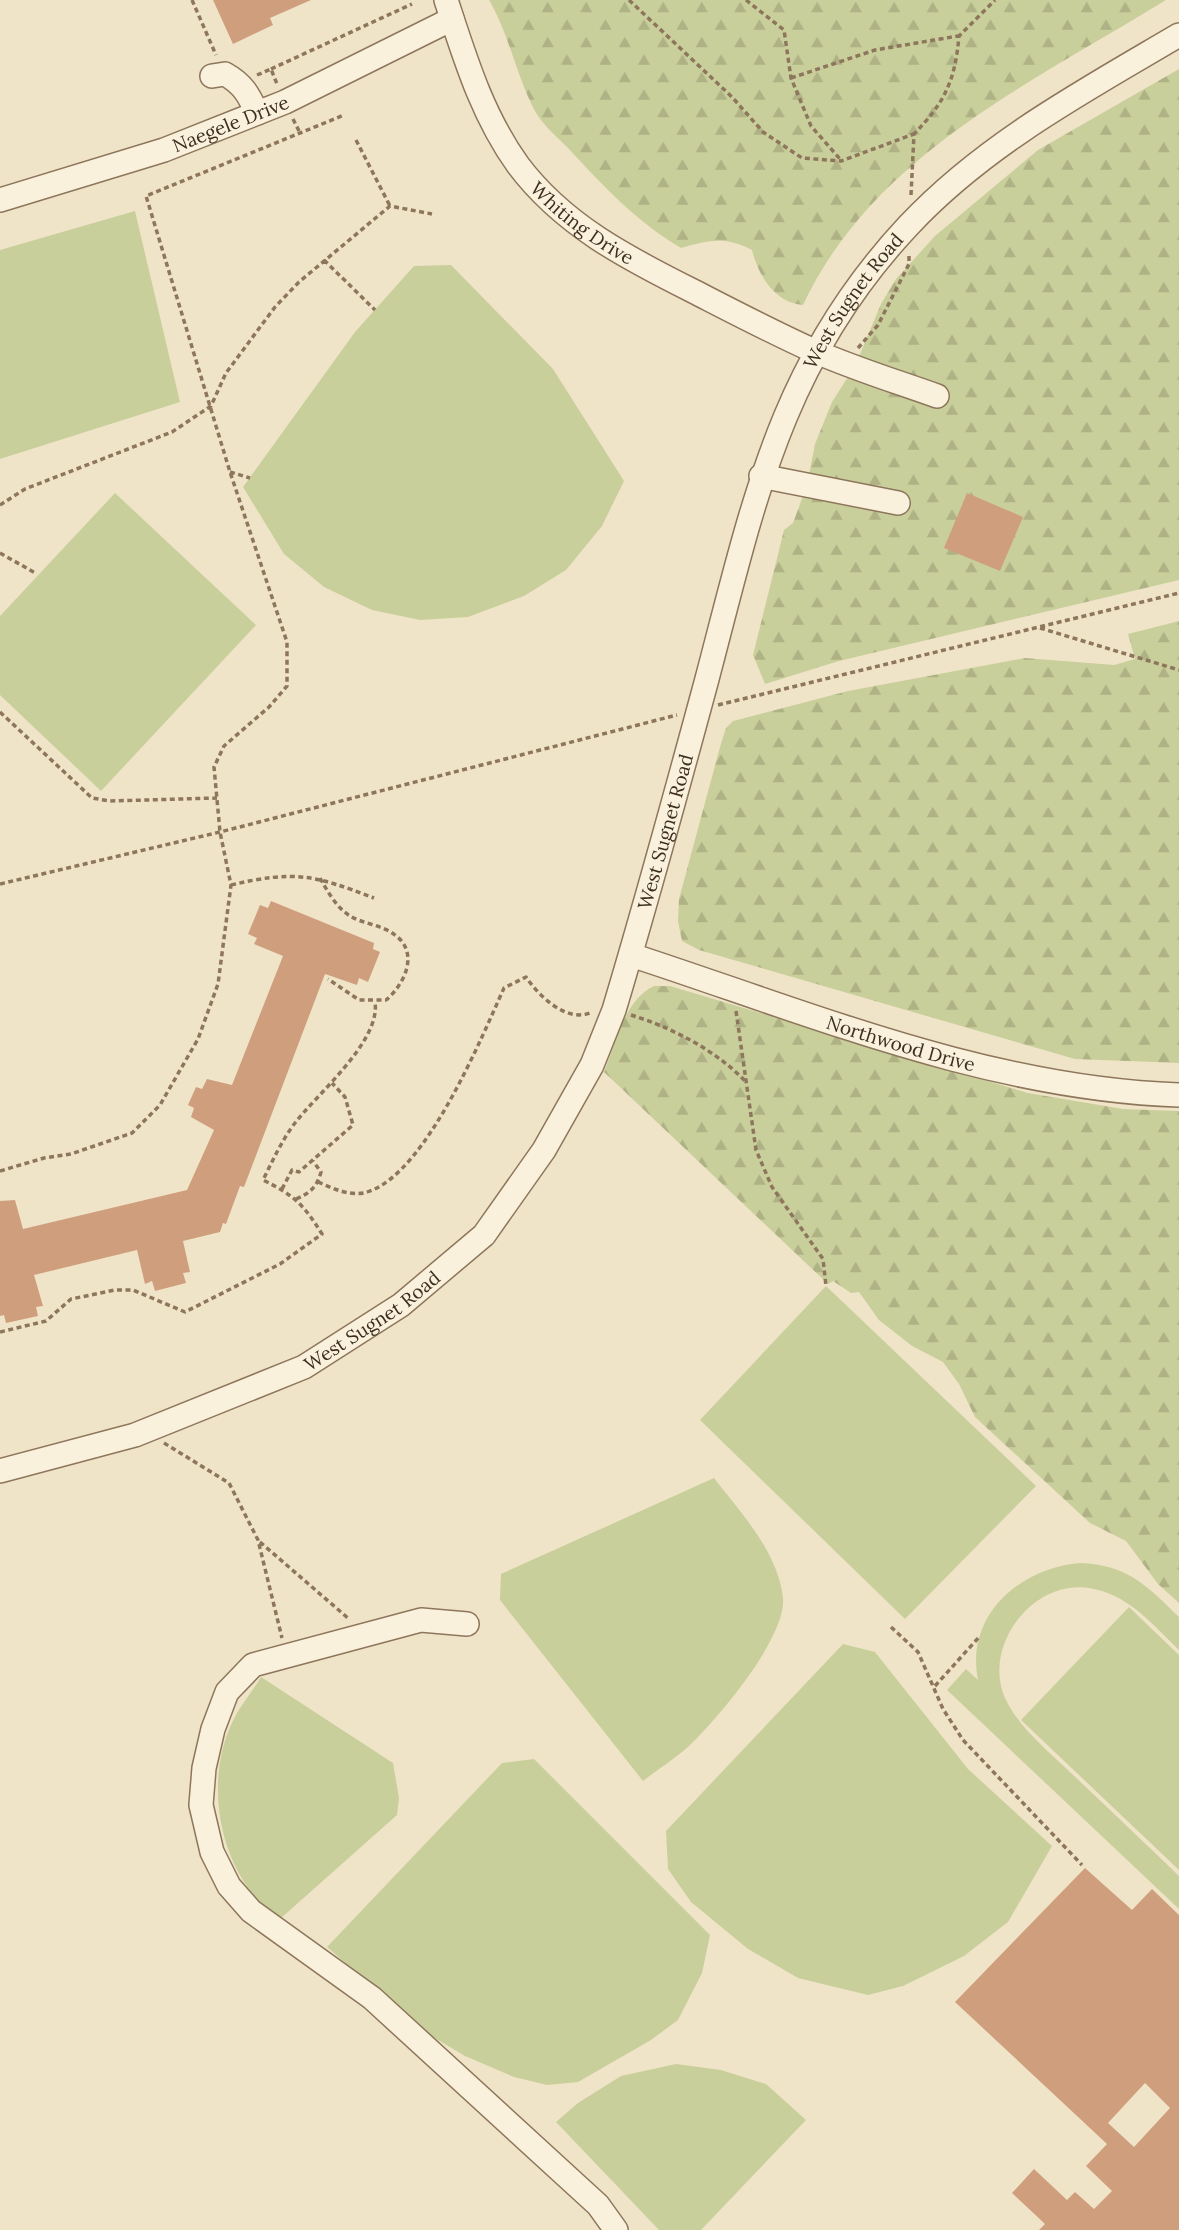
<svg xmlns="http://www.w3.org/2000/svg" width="1179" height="2230" font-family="Lora,serif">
  <defs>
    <pattern id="forest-firs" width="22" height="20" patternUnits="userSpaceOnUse" patternTransform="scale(1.75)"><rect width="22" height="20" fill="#c9cf9b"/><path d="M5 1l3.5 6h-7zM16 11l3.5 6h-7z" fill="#aeb285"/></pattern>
  </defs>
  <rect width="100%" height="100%" fill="#f0e4c8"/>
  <path fill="url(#forest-firs)" d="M489 0H1166C1033 82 873 155 803 305 775 303 758 275 752 250 726 236 709 240 681 248 637 222 603 186 569 149 558 138 544 126 536 113 516 76 510 36 489 0Z
    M1179 69V580L839 661 765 684 753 655 784 530 793 523 807 485 815 444 832 402 855 366 881 304 896 279 935 236 1038 150Z
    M1179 621V1063L1075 1059 699 950 682 941 678 921 679 899 720 747 726 728 733 721 848 691 1025 658 1114 665 1135 659 1128 634Z
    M654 986H670L1028 1093 1123 1109 1179 1111V1603L1158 1584 1126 1541 1090 1523 975 1417 959 1384 943 1362 912 1346 879 1320 859 1292 851 1293 833 1281 828 1284 604 1072C616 1043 624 1000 654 986Z"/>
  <path fill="#c9cf9b" d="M135 211 180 402 0 459V250Z
    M451 265 553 369 624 481 602 526 566 570 524 596 468 617 420 620 372 610 324 587 284 554 243 487 355 332 414 266Z
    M115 493 256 625 101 791 0 695V616Z
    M826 1286 1036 1486 905 1619 700 1420Z
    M714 1478C741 1513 778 1552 783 1598 787 1637 718 1718 690 1745 676 1758 658 1769 643 1781L500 1600 501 1574Z
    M1080 1563C1128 1565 1146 1585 1179 1617V1650C1152 1624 1128 1594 1089 1588 1033 1579 982 1646 1005 1698 1019 1728 1047 1750 1071 1773 1107 1807 1143 1841 1179 1876V1909L947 1690 966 1669 978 1680C965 1615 1020 1568 1080 1563Z
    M1129 1607 1179 1655V1870L1021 1720Z
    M843 1644 875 1652 968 1769 1052 1846 1008 1922 964 1956 903 1986 868 1995 798 1978 748 1949 691 1902 668 1869 666 1831Z
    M261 1677 393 1763 399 1798 397 1815 280 1919C271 1911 259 1903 252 1893 214 1845 206 1767 237 1713 244 1701 254 1689 261 1677Z
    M534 1759 710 1935 702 1973 678 2020 651 2040 578 2082 547 2085 514 2077 465 2056 423 2031 327 1947 502 1763Z
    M676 2064 721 2070 766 2084 806 2120 701 2230H659L556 2122 578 2103 621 2076Z"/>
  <path fill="#cf9f7d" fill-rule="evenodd" d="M213 0H311L270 18 273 25 233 44Z
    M967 493 1023 517 1000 571 944 548Z
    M271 901 374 943 373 949 380 952 368 982 359 978 357 985 325 974 244 1187 240 1186 226 1224 223 1223 220 1232 183 1241 190 1272 183 1273 186 1283 155 1291 152 1281 145 1284 137 1250 34 1275 43 1306 36 1307 38 1316 6 1323 4 1315 0 1316V1201L15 1200 23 1229 187 1190 214 1130 191 1117 194 1108 188 1105 196 1087 202 1089 207 1079 232 1085 283 956 254 944 257 938 248 934 260 905 268 908Z
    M1085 1868 1132 1910 1152 1889 1179 1915V2230H1039L1045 2224 1012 2193 1034 2169 1067 2200 1075 2192 1094 2209 1112 2191 1086 2166 1107 2144 955 2002ZM1145 2083 1170 2108 1134 2147 1108 2123Z"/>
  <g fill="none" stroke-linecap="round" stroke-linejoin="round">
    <defs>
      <g id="minor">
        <path id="s1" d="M446 0C465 58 482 115 518 165 563 225 627 258 693 291 732 311 772 332 812 350 852 368 895 381 937 396"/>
        <path d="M212 76 225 74C243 84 249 95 257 113"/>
        <path id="s2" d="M0 200 164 150 285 102 452 19"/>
        <path d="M761 476 898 503"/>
        <path id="s3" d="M631 955C809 1013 990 1089 1179 1095"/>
        <path id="s4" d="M0 1471 135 1435 304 1367 401 1305 484 1235 544 1150 592 1065 614 1010C647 900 677 790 707 679 753 505 780 362 909 225 985 144 1084 91 1179 35"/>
        <path d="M467 1624 421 1620 253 1665 227 1692 213 1729 204 1768 201 1805 212 1852 229 1886 251 1911 372 1998 598 2205 616 2230"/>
      </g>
    </defs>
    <use href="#minor" stroke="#8d765c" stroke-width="26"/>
    <path stroke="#8d765c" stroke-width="3.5" stroke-dasharray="5 3.5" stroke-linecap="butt" d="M192 0 216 55
      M629 0 732 97 763 132 802 158 841 161 914 134
      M746 0 784 30 791 78 811 126 840 159
      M271 69 412 4
      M257 75 271 69 277 84
      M791 78 875 50 958 36
      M293 119 300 133
      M356 140 390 206
      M911 195 914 134C945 102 955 81 959 36L995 0
      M324 260 375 310
      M858 348 878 325 909 264V255
      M230 472 250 478
      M0 505 25 489 172 432 211 406 226 373 275 307 299 282 390 206 432 214
      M0 553 37 574
      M1040 628 1179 670
      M718 705 1179 593
      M0 712 92 798 110 801 217 798
      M320 878C328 892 336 907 350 916 363 924 383 925 395 935 420 953 404 985 386 1000H359L328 979
      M0 884 220 832 677 715
      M231 885C295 870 314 875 374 898
      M736 1011 756 1150 772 1187 823 1259 826 1286
      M631 1015C673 1028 717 1051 747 1083
      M0 1171 44 1158 71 1154 132 1133 160 1105 198 1039 218 984 231 885 220 832 214 767 224 746 269 707 287 686V642L230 472 146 196 344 115
      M318 1182C334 1189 353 1198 370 1191 427 1170 480 1041 504 988L526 977C539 996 567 1024 592 1012
      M282 1189 292 1170 299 1172 353 1125 345 1097 332 1083
      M296 1199C310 1193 317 1187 321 1172L313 1161
      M0 1332 46 1321 71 1299 115 1290H133L185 1312 280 1264 322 1234C304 1205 294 1195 263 1180 273 1160 282 1140 295 1123 317 1094 381 1041 375 1002
      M164 1443 229 1483 258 1540 282 1638
      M260 1542 349 1619
      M891 1627 918 1652 943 1709 963 1740 1082 1865
      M935 1686 980 1636"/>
    <use href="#minor" stroke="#faf1dc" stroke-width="23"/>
  </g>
  <g text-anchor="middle" stroke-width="5" stroke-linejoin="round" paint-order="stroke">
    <g font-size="19" fill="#3d2e20" stroke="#f7eed8">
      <text dy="7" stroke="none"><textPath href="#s2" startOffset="243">Naegele Drive</textPath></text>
      <text dy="7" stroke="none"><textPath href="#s1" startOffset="268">Whiting Drive</textPath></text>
      <text dy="7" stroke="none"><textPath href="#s4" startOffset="1559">West Sugnet Road</textPath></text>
      <text dy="7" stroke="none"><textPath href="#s4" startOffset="992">West Sugnet Road</textPath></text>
      <text dy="7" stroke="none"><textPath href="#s3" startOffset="284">Northwood Drive</textPath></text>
      <text dy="7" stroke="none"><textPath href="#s4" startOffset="404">West Sugnet Road</textPath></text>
    </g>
  </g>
</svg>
